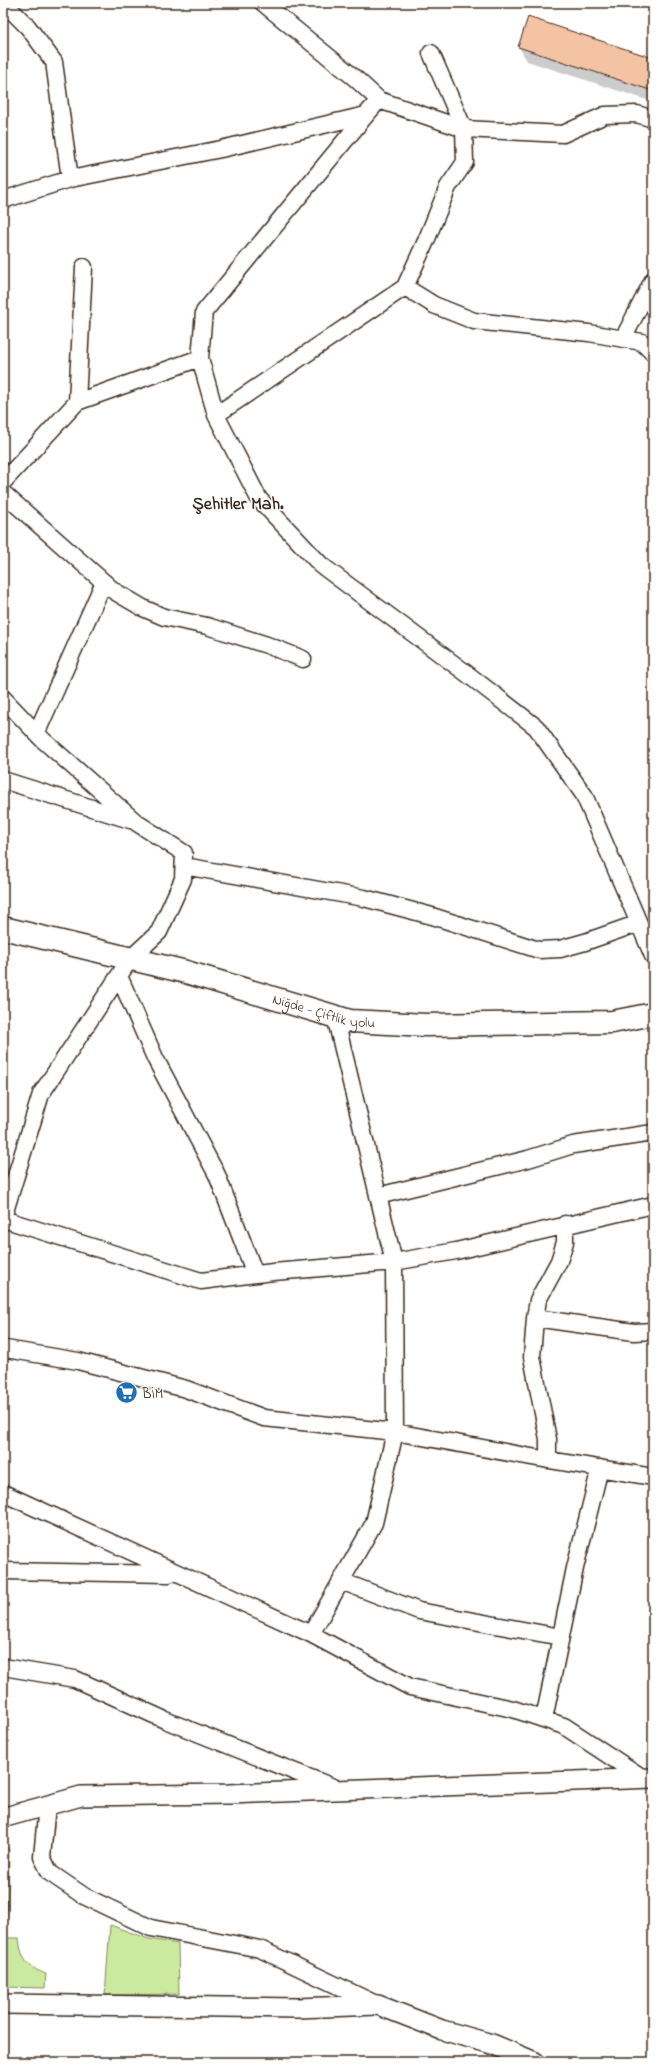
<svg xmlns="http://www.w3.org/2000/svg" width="656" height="2065" font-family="'Indie Flower',sans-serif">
  <rect width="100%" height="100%" fill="#fff"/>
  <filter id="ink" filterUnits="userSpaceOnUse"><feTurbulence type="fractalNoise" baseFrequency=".025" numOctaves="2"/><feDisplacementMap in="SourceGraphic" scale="8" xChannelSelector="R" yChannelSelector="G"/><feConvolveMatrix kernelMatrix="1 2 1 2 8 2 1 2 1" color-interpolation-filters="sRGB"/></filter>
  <g filter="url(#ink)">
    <path fill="#cce9a0" stroke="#848a5f" d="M3 1842 9 1849 7 1917 3 1919Z
      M110 1925 149 1939 178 1944 179 1994 105 1995Z
      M3 1938H19C21 1959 27 1967 46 1974L45 1988 3 1987Z"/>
    <path fill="#0003" d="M519 47 653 59V102L527 61Z"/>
    <path fill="#f4c3a4" stroke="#3b2a1e" d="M528 17 653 58V91L518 47Z"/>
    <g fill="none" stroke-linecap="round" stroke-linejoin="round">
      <defs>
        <path id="minor" d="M4 3 28 27 54 62 70 179
          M263 3 356 79 379 100
          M366 115 204 312 200 358 216 415 259 499 321 565 466 673 536 727 584 795 653 956
          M3 200 70 179 221 149 366 115 379 100 464 129 563 134 605 115 637 114 653 119
          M405 287 434 305 474 321 589 333 642 342 653 353
          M623 339 653 280
          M77 402 200 358
          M216 415 405 287 426 241 448 187 465 162 464 129 431 53
          M3 482 77 402 84 267
          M3 493 114 591 143 608 164 617 207 626 267 645 303 659
          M3 698 43 740 137 823 184 853 183 879 159 932 130 959 41 1094 3 1218
          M37 732 104 582
          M3 780 130 820
          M184 866 364 898 432 916 539 950 560 949 585 942 639 923
          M119 976 155 1058 217 1175 255 1274
          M378 1196 528 1159 573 1145 653 1133
          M3 1219 201 1281 273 1272 394 1262 456 1251 653 1205
          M535 1318 634 1332 653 1331
          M3 1351 6 1349 78 1361 186 1389 264 1418 395 1432 537 1458 653 1477
          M548 1460V1439L532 1357 535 1318 538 1300 559 1261 565 1242V1224
          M3 1493 311 1634 410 1687 513 1709 564 1726 643 1778
          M3 1571 169 1574
          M341 1581 419 1611 561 1637
          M311 1634 374 1523 395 1432 394 1262 335 1016
          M3 1667 75 1679 165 1720 338 1789
          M544 1719 575 1568 600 1468
          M47 1805 42 1857 50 1873 84 1896 151 1928 260 1949 378 2005"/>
        <path id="tertiary" d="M3 1816H9L81 1796 229 1794 653 1778
          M3 2004 297 2008 378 2005 442 2030 492 2044 535 2062"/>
        <g id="secondary">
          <path id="s1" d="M3 928 186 972 350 1021 426 1025 612 1022 653 1014"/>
        </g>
      </defs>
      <use href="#minor" stroke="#3b2a1e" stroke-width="19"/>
      <use href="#tertiary" stroke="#3b2a1e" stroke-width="22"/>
      <use href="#secondary" stroke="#3b2a1e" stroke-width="25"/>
      <use href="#minor" stroke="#fff" stroke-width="16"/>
      <use href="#tertiary" stroke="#fff" stroke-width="19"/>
      <use href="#secondary" stroke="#fff" stroke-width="22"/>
    </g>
  </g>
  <defs>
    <symbol id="supermarket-disc" viewBox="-11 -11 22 22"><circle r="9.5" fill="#1f6fb2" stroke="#fff"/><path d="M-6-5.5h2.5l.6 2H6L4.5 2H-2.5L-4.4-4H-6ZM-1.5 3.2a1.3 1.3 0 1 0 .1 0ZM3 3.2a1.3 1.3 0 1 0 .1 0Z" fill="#fff"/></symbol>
  </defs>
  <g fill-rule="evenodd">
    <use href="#supermarket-disc" x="114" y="1380" width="25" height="25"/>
  </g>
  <g text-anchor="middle" stroke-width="3" stroke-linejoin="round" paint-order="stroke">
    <g font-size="14" fill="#3b2a1e" stroke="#fff">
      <text dy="5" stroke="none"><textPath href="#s1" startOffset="332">Niğde - Çiftlik yolu</textPath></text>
    </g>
    <g font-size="14" fill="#3b2a1e" stroke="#fff" text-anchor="start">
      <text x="142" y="1398">BİM</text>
    </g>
    <g font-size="18" font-weight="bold" fill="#3b2a1e" stroke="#fff">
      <text x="238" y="509">Şehitler Mah.</text>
    </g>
  </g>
  <rect width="656" height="2065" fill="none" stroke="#fff" stroke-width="16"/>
  <rect x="8" y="8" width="640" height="2049" fill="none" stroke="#3b2a1e" stroke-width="1.5" filter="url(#ink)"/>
</svg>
